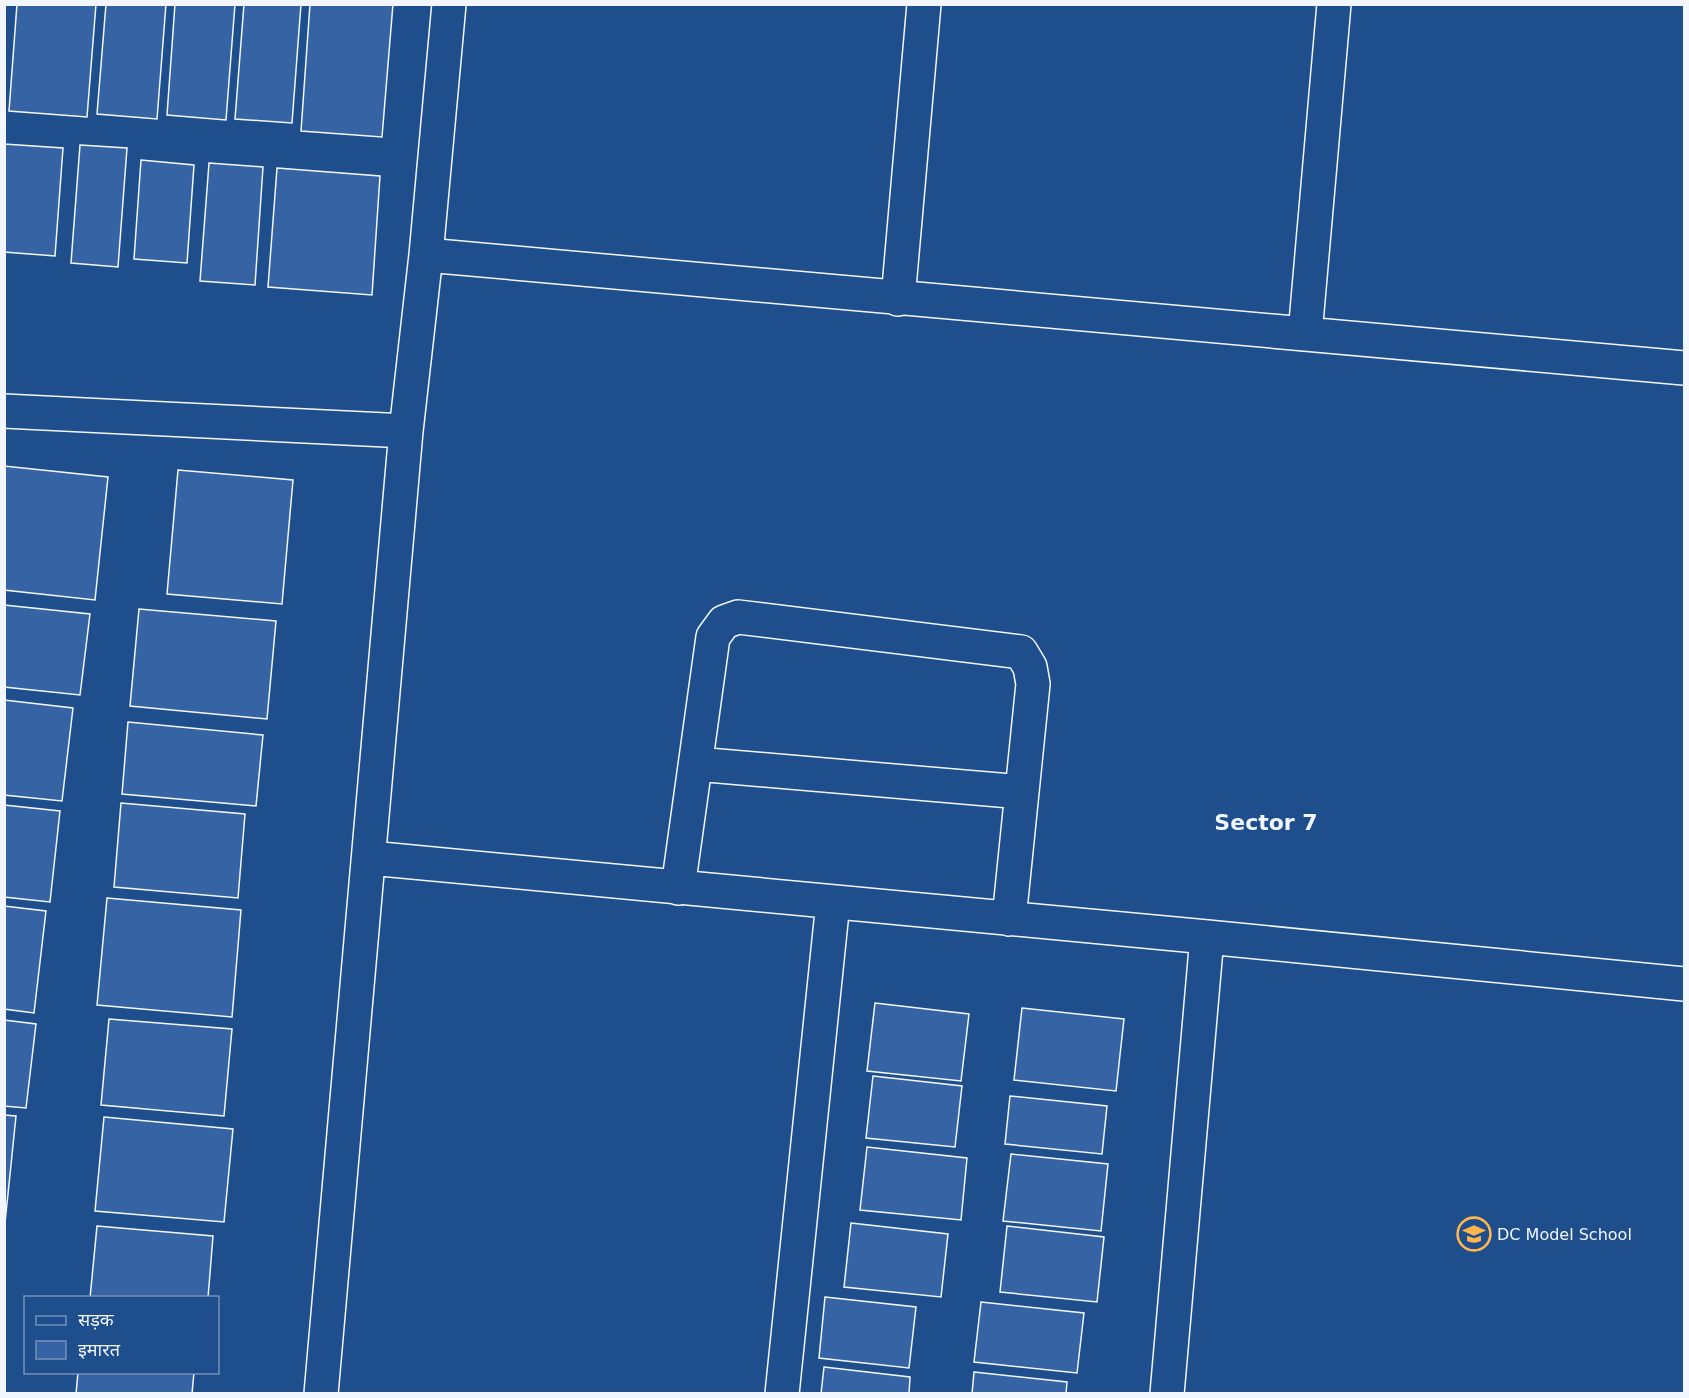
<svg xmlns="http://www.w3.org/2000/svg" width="1689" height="1398" font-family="'DejaVu Sans','Noto Sans Devanagari',sans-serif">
  <rect width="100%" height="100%" fill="#1f4e8c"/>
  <path fill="#3563a3" stroke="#f2f6ff" stroke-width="1.5" d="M17 4H96L87 117 9 111Z
    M106 4H166L157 119 97 114Z
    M175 4H235L226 120 167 115Z
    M244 4H301L292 123 235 119Z
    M310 4H393L382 137 301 131Z
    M4 144 63 148 55 256 4 252Z
    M80 145 127 148 118 267 71 263Z
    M141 160 194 165 187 263 134 259Z
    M209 163 263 167 255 285 200 281Z
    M277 168 380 176 372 295 268 287Z
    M4 466 108 477 95 600 4 590Z
    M178 470 293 480 282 604 167 594Z
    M4 605 90 614 80 695 4 687Z
    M139 609 276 621 267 719 130 706Z
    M4 700 73 708 62 801 4 795Z
    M128 722 263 735 256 806 122 794Z
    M121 803 245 814 238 898 114 887Z
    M4 805 60 811 50 902 4 897Z
    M107 898 241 910 232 1017 97 1005Z
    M4 906 46 911 34 1013 4 1009Z
    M875 1003 969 1014 961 1081 867 1071Z
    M1022 1008 1124 1019 1116 1091 1014 1080Z
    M109 1019 232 1029 224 1116 101 1105Z
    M4 1020 36 1024 26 1108 4 1106Z
    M873 1076 962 1086 955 1147 866 1138Z
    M1010 1096 1107 1106 1102 1154 1005 1144Z
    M4 1115 16 1116 5 1223H4Z
    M104 1117 233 1129 224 1222 95 1211Z
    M867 1147 967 1158 961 1220 860 1210Z
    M1011 1154 1108 1164 1101 1231 1003 1221Z
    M851 1223 948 1234 941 1297 844 1287Z
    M97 1226 213 1236 208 1298H90Z
    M1007 1226 1104 1237 1097 1302 1000 1292Z
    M825 1297 916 1307 909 1368 819 1358Z
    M981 1302 1084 1313 1077 1373 974 1362Z
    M824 1367 910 1377 909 1394H821Z
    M78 1372H194L192 1394H76Z
    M974 1372 1067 1382 1066 1394H972Z"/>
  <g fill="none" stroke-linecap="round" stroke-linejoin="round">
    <defs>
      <path id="minor" d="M426 255 1684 368
        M898 299 924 4
        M1305 334 1334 4
        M4 411 406 431
        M696 764 1022 792
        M370 858 1207 937 1684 984
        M678 888 713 637 724 622 738 617 1021 652 1030 667 1033 684 1009 919
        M321 1394 406 431 426 255 449 4
        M782 1394 833 902
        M1167 1394 1207 937"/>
    </defs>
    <use href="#minor" stroke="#f2f6ff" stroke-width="36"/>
    <use href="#minor" stroke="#1f4e8c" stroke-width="33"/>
  </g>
  <defs>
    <symbol id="school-ring" viewBox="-11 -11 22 22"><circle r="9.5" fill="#1f4e8c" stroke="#ffb74d" stroke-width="1.5"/><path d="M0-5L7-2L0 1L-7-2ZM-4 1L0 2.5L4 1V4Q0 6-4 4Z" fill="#ffb74d"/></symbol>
  </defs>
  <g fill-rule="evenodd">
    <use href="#school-ring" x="1455" y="1215" width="38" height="38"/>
  </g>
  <g text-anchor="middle" stroke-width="4.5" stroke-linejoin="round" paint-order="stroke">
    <g font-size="16" fill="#f2f6ff" stroke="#1f4e8c" text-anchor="start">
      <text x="1497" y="1240">DC Model School</text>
    </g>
    <g font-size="22" font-weight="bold" fill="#f2f6ff" stroke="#1f4e8c">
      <text x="1266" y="830">Sector 7</text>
    </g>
  </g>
  <rect width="1689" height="1398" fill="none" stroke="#f2f6ff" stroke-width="12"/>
  <rect x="24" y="1296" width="195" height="78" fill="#1f4e8c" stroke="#7391ba" stroke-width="1.5"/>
  <rect x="36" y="1316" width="30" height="9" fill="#1f4e8c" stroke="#7391ba" stroke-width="1.5"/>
  <text x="78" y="1326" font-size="18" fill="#f2f6ff">सड़क</text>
  <rect x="36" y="1341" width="30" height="18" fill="#3563a3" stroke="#7391ba" stroke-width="1.5"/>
  <text x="78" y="1356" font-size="18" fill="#f2f6ff">इमारत</text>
</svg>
